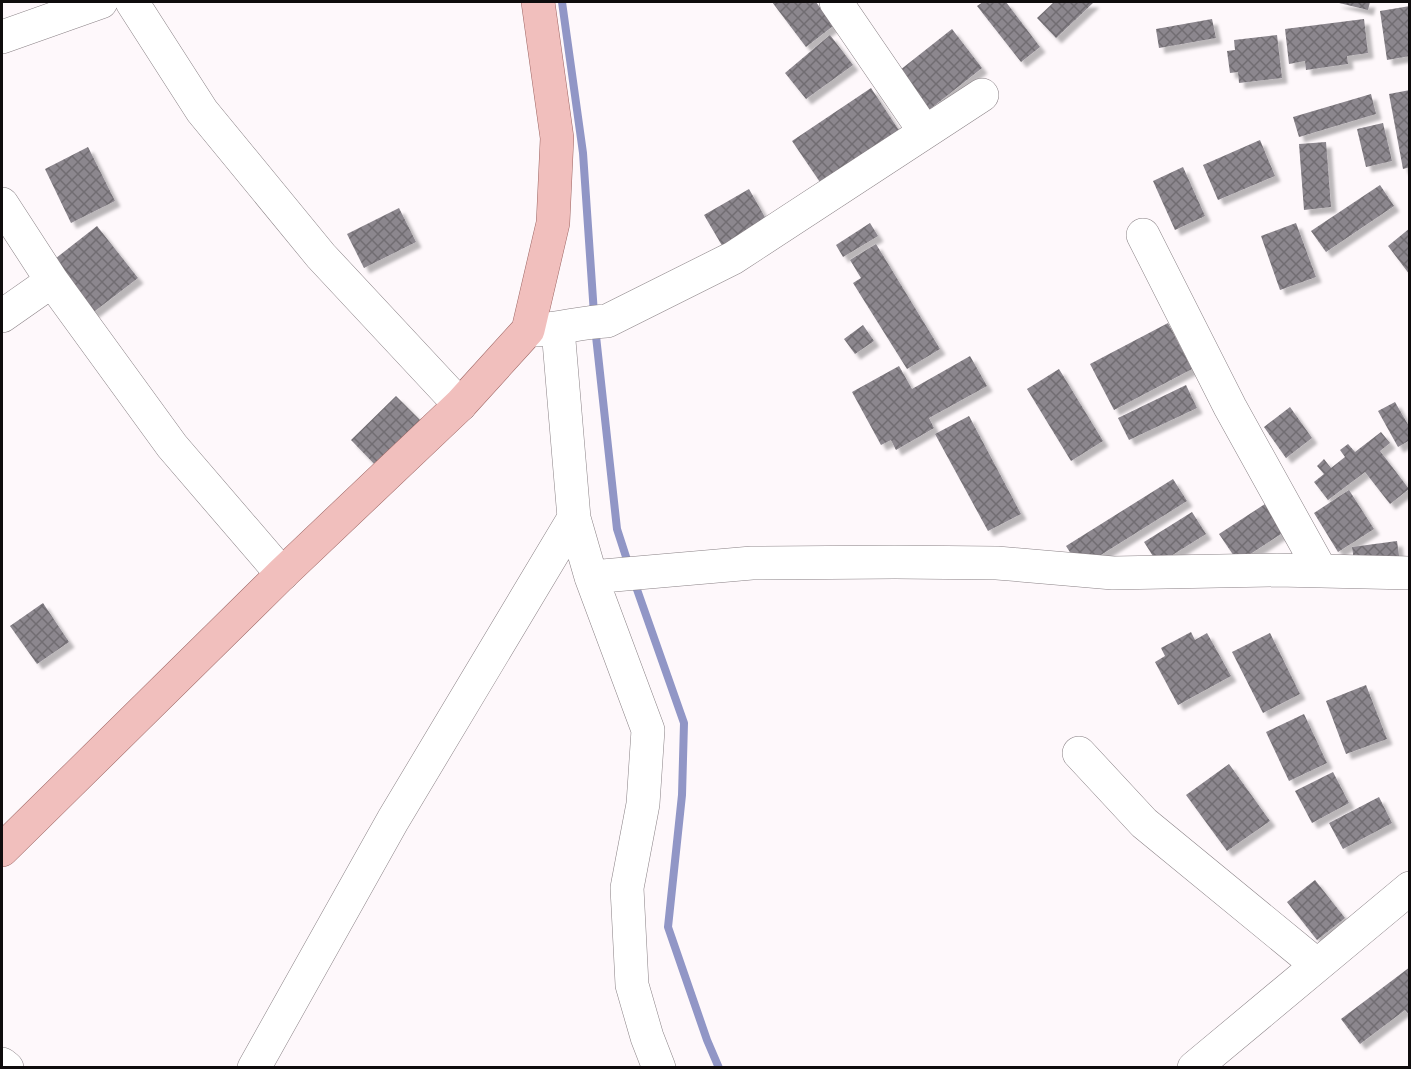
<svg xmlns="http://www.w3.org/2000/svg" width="1411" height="1069" font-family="'IBM Plex Sans',sans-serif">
  <defs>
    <pattern id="building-cross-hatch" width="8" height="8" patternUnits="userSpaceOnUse" patternTransform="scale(1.5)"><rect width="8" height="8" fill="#8c878e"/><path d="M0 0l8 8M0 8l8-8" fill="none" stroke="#716d72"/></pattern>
    <filter id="shadow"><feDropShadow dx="5.5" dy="5.5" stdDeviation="1.5" flood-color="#0004"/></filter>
  </defs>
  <rect width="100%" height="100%" fill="#fef8fb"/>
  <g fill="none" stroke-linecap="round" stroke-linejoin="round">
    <path stroke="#9196c6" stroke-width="8" d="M562 2 583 153 594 314
      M595 327 617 529 629 566
      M634 581 684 723 682 795 668 927 707 1040 719 1068"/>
  </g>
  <path fill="url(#building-cross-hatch)" filter="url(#shadow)" d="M772 2H816L833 26 806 47Z
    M983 2H1006L1040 47 1021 62 977 6Z
    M1054 2H1094L1056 38 1037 18Z
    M1335 2H1370L1368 10Z
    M1410 6V56L1387 60 1380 11Z
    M1212 19 1216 38 1159 48 1156 29Z
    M1364 19 1368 53 1347 56 1348 64 1306 70 1305 61 1289 64 1285 29Z
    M952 29 982 68 925 113 895 74Z
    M830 35 853 65 806 99 785 73Z
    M1277 35 1282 78 1239 83 1238 72 1230 73 1227 51 1235 50 1234 40Z
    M871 88 902 135 824 188 792 141Z
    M1410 90V167L1403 169 1389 94Z
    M1371 94 1376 114 1299 137 1293 117Z
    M1383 123 1392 161 1366 167 1357 129Z
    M1260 140 1275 176 1218 200 1203 165Z
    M1326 142 1331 207 1304 210 1299 144Z
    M88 147 115 201 71 223 45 169Z
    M1183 167 1205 216 1175 230 1153 181Z
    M1380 185 1394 206 1326 252 1311 231Z
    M749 189 771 228 727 254 704 215Z
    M399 208 416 242 364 268 347 234Z
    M870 223 878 236 843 257 836 245Z
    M1296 223 1316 277 1280 290 1261 236Z
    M97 226 138 278 91 314 51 262Z
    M1410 228V275L1388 246Z
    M876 244 940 349 907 369 853 283 861 278 850 260Z
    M1168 323 1192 369 1114 410 1090 364Z
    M863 325 874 341 855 354 844 339Z
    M970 356 987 386 929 418 934 428 896 450 891 440 881 445 852 392 899 366 912 389Z
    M1059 369 1103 441 1071 461 1027 389Z
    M1186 385 1197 408 1129 440 1118 418Z
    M396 396 426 426 381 471 351 440Z
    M1395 402 1410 428V440L1398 447 1378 411Z
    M1290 407 1312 438 1286 458 1264 427Z
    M969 416 1021 514 988 531 935 434Z
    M1381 432 1390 443 1380 451 1409 489 1390 504 1365 472 1328 500 1314 482 1324 474 1317 466 1324 459 1331 468 1345 457 1340 450 1348 444 1355 452Z
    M1173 479 1187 501 1080 568 1066 546Z
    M1349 490 1374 529 1338 552 1314 513Z
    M1268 502 1287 530 1238 562 1219 534Z
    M1192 512 1206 534 1158 564 1144 542Z
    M1397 541 1400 563 1355 568 1352 547Z
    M43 603 69 642 37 664 10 626Z
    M1191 632 1195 640 1207 633 1231 676 1178 705 1155 662 1165 656 1161 648Z
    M1270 633 1300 694 1263 713 1232 652Z
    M1366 685 1387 739 1346 754 1326 701Z
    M1304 714 1327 763 1289 781 1266 732Z
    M1229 764 1270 821 1227 851 1186 795Z
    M1333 772 1349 803 1312 823 1295 791Z
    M1379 797 1392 823 1343 849 1329 823Z
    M1315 880 1345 918 1317 940 1287 902Z
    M1410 967V1016L1405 1010 1360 1044 1341 1019Z"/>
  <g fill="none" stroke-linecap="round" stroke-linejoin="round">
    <defs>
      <path id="minor" d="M132 2 202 111 321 256 460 405
        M836 2 925 132
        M2 37 101 2
        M2 204 52 281 172 446 282 574
        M1143 235 1230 407 1321 571
        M2 316 52 281
        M536 330C560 329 582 322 607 321L733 258 982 95
        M574 518 591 577 648 730 643 804 627 888 632 985 647 1037 659 1068
        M591 577 752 563 895 562 997 563 1113 573 1277 570 1410 573
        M1079 753 1144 823 1317 965
        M2 1064 7 1068
        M254 1068 393 820 574 518 558 329
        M1194 1068 1410 888"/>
      <path id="major" d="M2 850 282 574 460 405 528 330 553 223 557 138 538 2"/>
    </defs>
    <use href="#minor" stroke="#8a8286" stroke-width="34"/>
    <use href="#major" stroke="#9c6563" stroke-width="34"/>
    <use href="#minor" stroke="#fff" stroke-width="33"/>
    <use href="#major" stroke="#f1bfbd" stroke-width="33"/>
  </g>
  <rect width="1411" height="1069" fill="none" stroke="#0f0c0d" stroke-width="6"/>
</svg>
